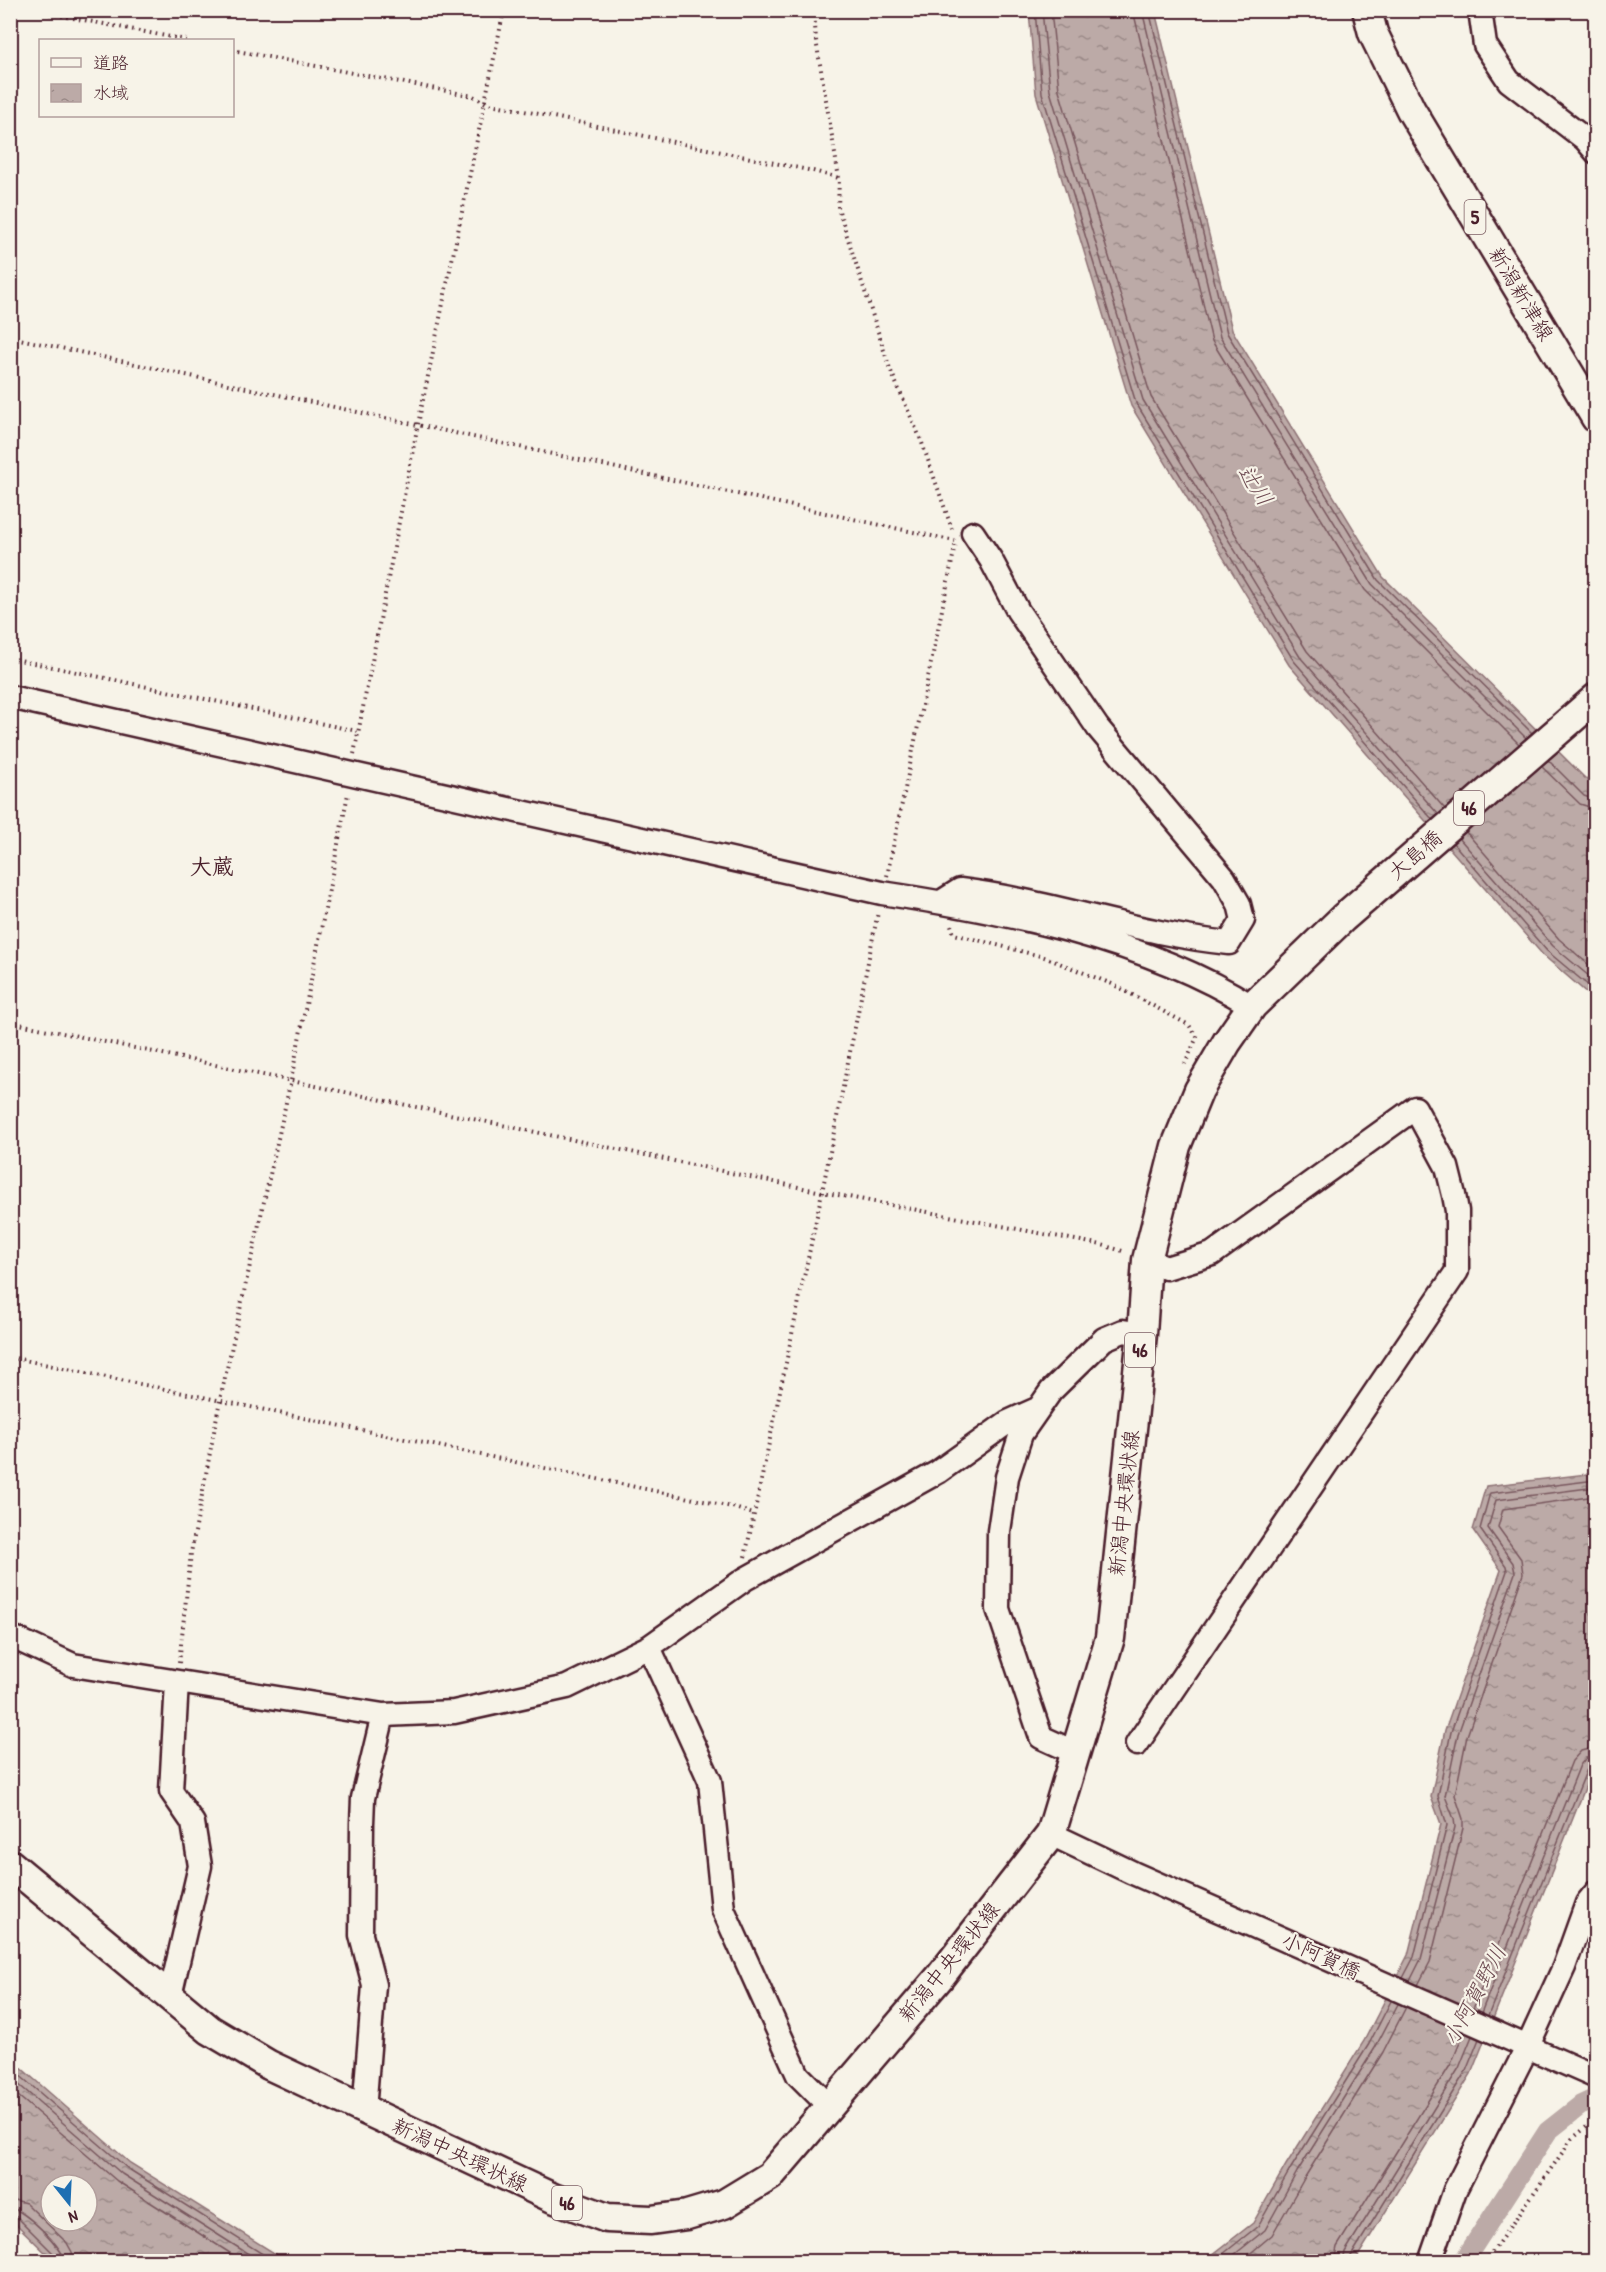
<svg xmlns="http://www.w3.org/2000/svg" width="1606" height="2272" font-family="'Patrick Hand','Klee One',sans-serif">
  <defs>
    <pattern id="water-ripples" width="26" height="14" patternUnits="userSpaceOnUse" patternTransform="scale(1.5)"><rect width="26" height="14" fill="#bcaaa7"/><path d="M2 4q2-2 4 0t4 0M15 11q2-2 4 0t4 0" fill="none" stroke="#9b8a88"/></pattern>
  </defs>
  <rect width="100%" height="100%" fill="#f7f3e8"/>
  <filter id="ink" filterUnits="userSpaceOnUse"><feTurbulence type="fractalNoise" baseFrequency=".0167" numOctaves="2"/><feDisplacementMap in="SourceGraphic" scale="12" xChannelSelector="R" yChannelSelector="G"/><feConvolveMatrix kernelMatrix="1 2 1 2 8 2 1 2 1" color-interpolation-filters="sRGB"/></filter>
  <g filter="url(#ink)">
    <path fill="url(#water-ripples)" stroke="#8e7275" stroke-width="1.5" fill-rule="evenodd" d="M1029 11H1155L1232 330 1383 577 1595 788V1000L1543 955 1289 665 1131 406 1036 94Z
      M1595 1473V1763L1471 2074 1355 2261 1203 2262 1253 2223 1286 2165 1364 2041 1408 1955 1441 1824 1431 1797 1445 1730 1501 1570 1473 1530 1486 1486Z
      M11 2059 130 2163 287 2261H54L11 2219ZM51 2185H87V2221H51Z"/>
    <g fill="none" stroke-linecap="round" stroke-linejoin="round">
      <path stroke="#78575d" stroke-width="1.5" d="M1035 10 1042 93 1136 403 1294 661 1432 819
        M1042 10 1050 91 1143 400 1300 657 1438 814
        M1051 10 1059 90 1151 397 1307 651 1445 809
        M1133 10 1212 341 1365 590 1519 744
        M1142 10 1220 337 1372 584 1526 738
        M1149 10 1227 333 1378 580 1532 733
        M1548 760 1584 796 1596 800
        M1541 766 1580 804 1596 809
        M1466 832 1559 939 1596 971
        M1459 838 1553 946 1596 982
        M1453 843 1547 951 1596 992
        M1403 1978 1414 1957 1447 1825 1438 1796 1451 1732 1507 1571 1506 1566 1480 1529 1490 1493 1596 1480
        M1410 1981 1421 1959 1455 1827 1454 1819 1445 1796 1458 1734 1515 1573 1513 1563 1488 1528 1496 1500 1596 1487
        M1418 1985 1430 1962 1463 1828V1819L1455 1795 1467 1736 1523 1574 1521 1559 1498 1527 1503 1509 1596 1496
        M1473 2009 1572 1761 1581 1751 1596 1747
        M1481 2013 1580 1765 1586 1758 1596 1756
        M1488 2016 1587 1769 1591 1765 1596 1764
        M10 2067 127 2168 275 2262
        M10 2077 122 2174 261 2262
        M10 2089 117 2181 244 2262
        M10 2199 26 2203 67 2243 72 2252 74 2262
        M10 2208C24 2209 64 2248 65 2262
        M10 2215 17 2217 55 2255 57 2262
        M1213 2262 1258 2226 1291 2168 1369 2044 1391 2001
        M1225 2262 1265 2230 1297 2172 1375 2048 1398 2004
        M1240 2262 1272 2235 1305 2177 1383 2052 1406 2007
        M1334 2262 1337 2247 1451 2064 1464 2033
        M1343 2262 1345 2252 1459 2068 1472 2036
        M1350 2262 1351 2256 1466 2071 1479 2039"/>
      <path stroke="#bcaaa7" stroke-width="20" d="M1463 2262 1548 2131 1581 2105 1596 2098"/>
      <defs>
        <path id="minor" d="M1480 10 1485 45 1509 81 1585 139 1596 152
          M10 697 882 893C1007 912 1144 939 1252 1006
          M941 902 960 890C1051 901 1138 934 1229 943L1243 920 1239 904 1224 878 1098 728 1018 611 991 560 973 533
          M10 1636 73 1665 383 1715 454 1712 567 1687 649 1647 745 1579 938 1472 1008 1422 1037 1409
          M649 1647 710 1781 723 1909 798 2075 828 2105
          M1137 1744 1457 1271V1211L1454 1195 1447 1167 1415 1108 1212 1254 1166 1268 1147 1260
          M1076 1753 1041 1737 998 1609 999 1531 1007 1477 1021 1434 1051 1391 1104 1339 1123 1331 1142 1334
          M1051 1834 1133 1873 1596 2077
          M170 1996 200 1866 193 1823 171 1791 177 1682
          M364 2111 374 1985 361 1935 362 1823 363 1798 383 1715
          M1430 2262 1455 2190 1527 2048 1564 1967 1587 1903 1596 1892"/>
        <path id="major" d="M1367 10 1373 33 1411 110 1596 418
          M10 1864 210 2030 269 2065 553 2198 607 2218 651 2220 687 2215 724 2204 770 2176 939 1978 1051 1834 1110 1638 1142 1334 1147 1260 1176 1146 1199 1090 1227 1042 1252 1006 1343 918 1596 698"/>
      </defs>
      <use href="#minor" stroke="#4a1f2b" stroke-width="27"/>
      <use href="#major" stroke="#4a1f2b" stroke-width="33"/>
      <path stroke="#4a1f2b" stroke-width="4" stroke-dasharray="1.5 4.5" stroke-linecap="butt" d="M32 10 186 40
        M814 10 816 40 839 178 838 208 890 369 921 440 952 529
        M232 50 473 96 486 103 813 171 839 178
        M10 337 955 541
        M10 658 357 731
        M354 754 418 424 504 10
        M887 876 956 542
        M951 925 954 934 1044 957 1112 984 1189 1025 1197 1037 1185 1064
        M10 1022 822 1192 1102 1245 1126 1252
        M10 1357 732 1507 753 1514
        M745 1557 822 1192 878 912
        M179 1663 191 1553 220 1400 291 1080 348 794
        M1404 2262 1410 2254
        M1485 2262 1572 2139 1596 2119"/>
      <use href="#minor" stroke="#f7f3e8" stroke-width="22"/>
      <use href="#major" stroke="#f7f3e8" stroke-width="28"/>
    </g>
  </g>
  <g text-anchor="middle" stroke-width="4.5" stroke-linejoin="round" paint-order="stroke">
    <g fill="#f7f3e8" stroke="#7e5f64" stroke-width="1.5">
      <rect x="1464.5" y="200" width="21" height="34" rx="4.5"/>
      <rect x="1454" y="791" width="30" height="34" rx="4.5"/>
      <rect x="1125" y="1333" width="30" height="34" rx="4.5"/>
      <rect x="552" y="2186" width="30" height="34" rx="4.5"/>
    </g>
    <g font-size="20" font-weight="bold" fill="#4a1f2b">
      <text x="1475" y="224">5</text>
      <text x="1469" y="815">46</text>
      <text x="1140" y="1357">46</text>
      <text x="567" y="2210">46</text>
    </g>
    <g font-size="21" fill="#4a1f2b" stroke="#f7f3e8">
      <text transform="translate(1521 294) rotate(59)" y="7">新潟新津線</text>
      <text transform="translate(1415 855) rotate(-41)" y="7">大島橋</text>
      <text transform="translate(1124 1503) rotate(-84)" y="7">新潟中央環状線</text>
      <text transform="translate(1321 1956) rotate(24)" y="7">小阿賀橋</text>
      <text transform="translate(949 1962) rotate(-51)" y="7">新潟中央環状線</text>
      <text transform="translate(460 2155) rotate(25)" y="7">新潟中央環状線</text>
    </g>
    <g font-size="22" font-style="italic" fill="#6c4950" stroke="#f7f3e8">
      <text transform="translate(1256 485) rotate(57)" y="8">辻川</text>
      <text transform="translate(1474 1995) rotate(-62)" y="8">小阿賀野川</text>
    </g>
    <g font-size="22" font-weight="bold" fill="#4a1f2b" stroke="#f7f3e8">
      <text x="212" y="874">大蔵</text>
    </g>
  </g>
  <rect width="1606" height="2272" fill="none" stroke="#f7f3e8" stroke-width="36"/>
  <rect x="18" y="18" width="1570" height="2236" fill="none" stroke="#4a1f2b" stroke-width="2" filter="url(#ink)"/>
  <rect x="39" y="39" width="195" height="78" fill="#f7f3e8" stroke="#b29e9c" stroke-width="1.5"/>
  <rect x="51" y="58" width="30" height="9" fill="#f7f3e8" stroke="#b29e9c" stroke-width="1.5"/>
  <text x="93" y="69" font-size="18" fill="#4a1f2b">道路</text>
  <rect x="51" y="84" width="30" height="18" fill="url(#water-ripples)" stroke="#b29e9c" stroke-width="1.5"/>
  <text x="93" y="99" font-size="18" fill="#4a1f2b">水域</text>
  <g transform="translate(69 2203) rotate(162)"><circle r="28" fill="#f7f3e8" stroke="#b29e9c" stroke-width="1.5"/>
  <path d="M0-4.5L10 22L0 15L-10 22Z" fill="#1f6fb2"/>
  <text y="-9" font-size="16" font-weight="bold" text-anchor="middle" fill="#4a1f2b">N</text>
  </g>
</svg>
